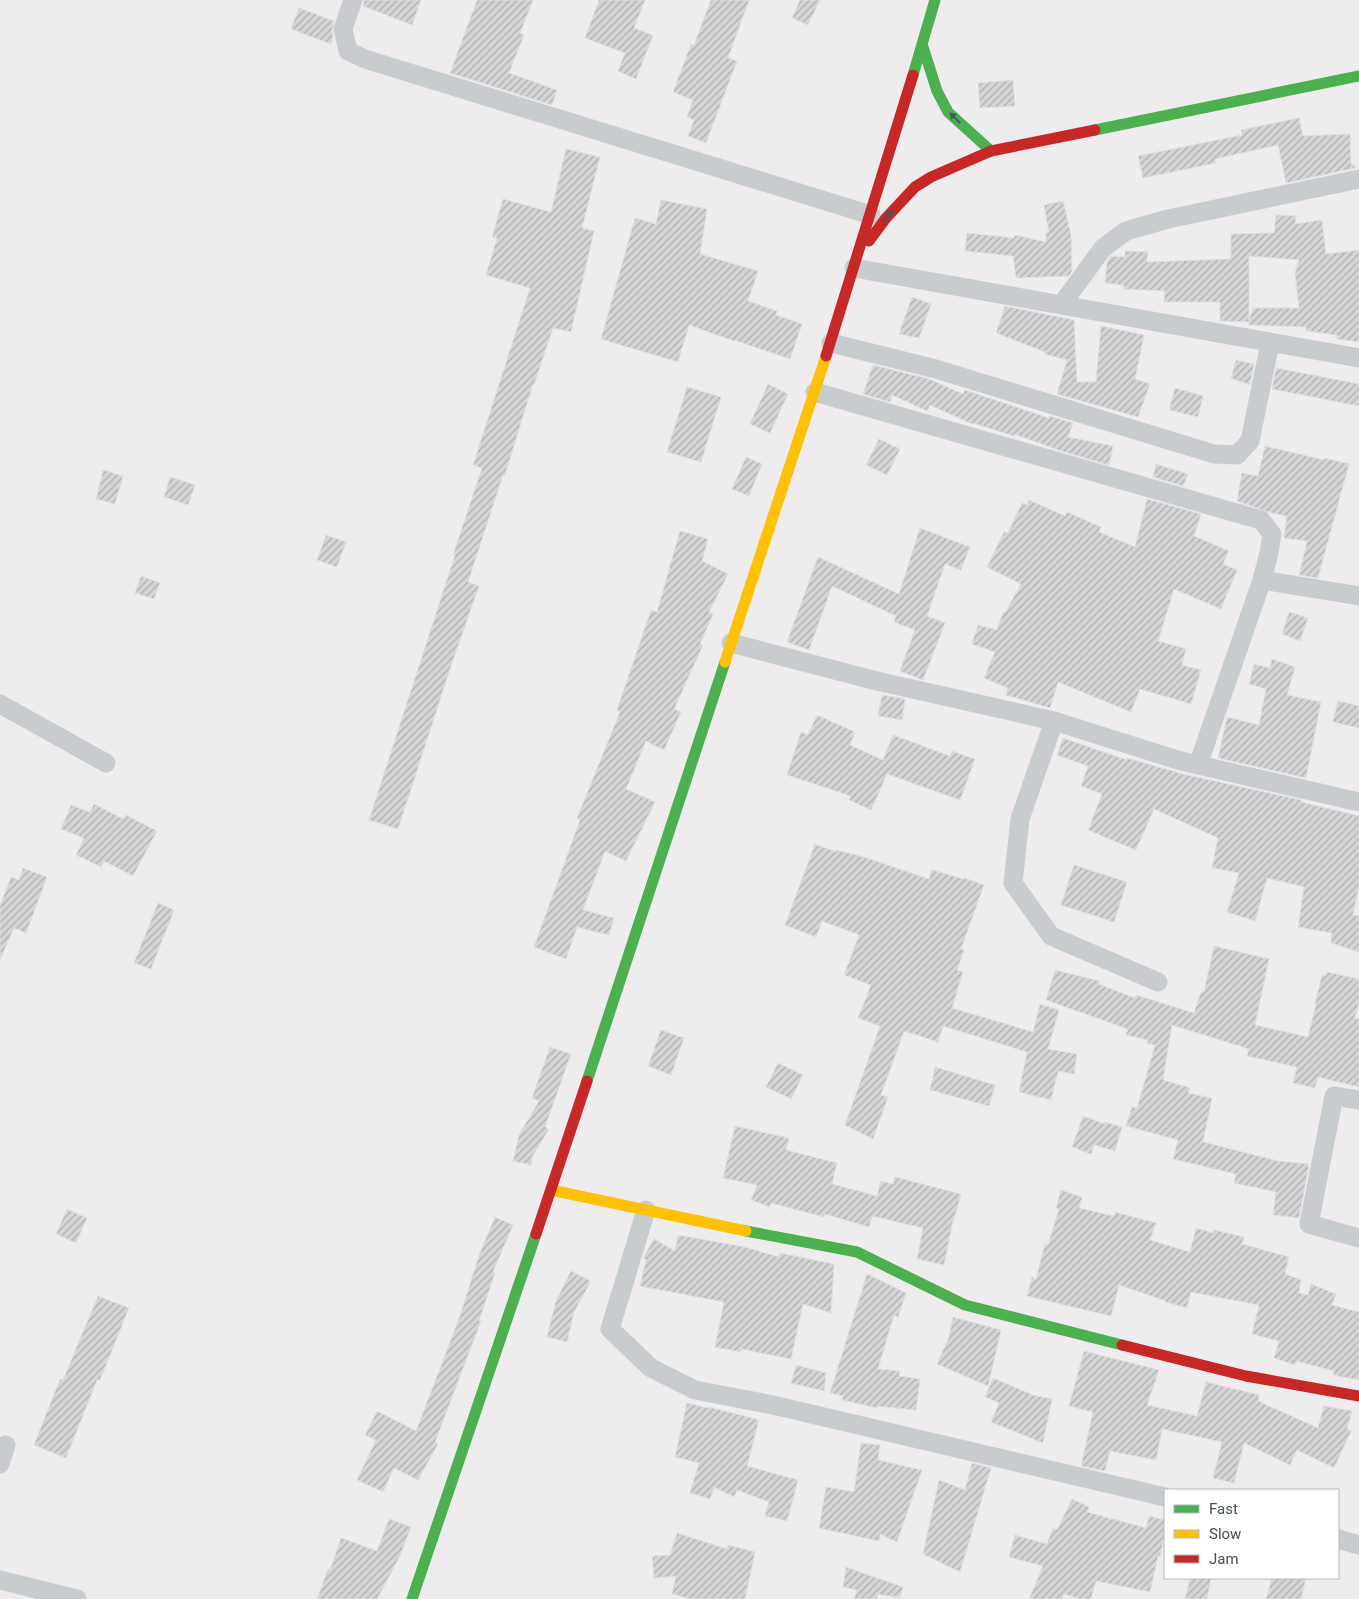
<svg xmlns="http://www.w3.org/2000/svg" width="1359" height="1599" font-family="Roboto,sans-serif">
  <defs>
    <pattern id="building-hatch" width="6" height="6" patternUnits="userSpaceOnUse" patternTransform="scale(1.25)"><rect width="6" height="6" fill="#d5d4d7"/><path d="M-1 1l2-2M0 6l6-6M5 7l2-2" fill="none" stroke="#aeaeb1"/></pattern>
  </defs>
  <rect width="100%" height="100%" fill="#eeecec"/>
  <path fill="url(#building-hatch)" stroke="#dfdee0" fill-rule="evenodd" d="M364 0H421L412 25 363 6Z
    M477 0H533L520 33 524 35 509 73 557 90 552 105 450 73Z
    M599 0H645L634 28 653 35 636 79 618 71 625 53 585 38Z
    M711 0H749L728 58 737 61 706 143 688 136 694 120 687 117 693 100 673 92 691 44 694 45Z
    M800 0H820L808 25 792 18Z
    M299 8 334 21 332 31 333 38 331 44 291 29Z
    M1013 80 1015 106 980 108 978 83Z
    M1299 118 1303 136 1350 134 1351 164 1355 165V168L1286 183 1278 145 1215 159 1216 163 1143 178 1138 156 1242 135 1241 130Z
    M566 149 600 157 582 228 594 231 571 332 553 328 534 385 533 384 505 475H503L468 582 479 586 453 660 398 829 369 820 455 555H453L482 468 473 465 530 288 486 275 497 238 492 237 503 199 551 212Z
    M661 200 707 209 700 254 758 271 748 301 777 311 776 315 802 324 790 359 734 340V341L689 325 678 362 601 339 635 218 656 224Z
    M1063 201 1071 235 1072 271 1069 276 1016 278 1013 256 965 251 967 233 1014 238 1015 235 1046 242V232H1049L1044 205Z
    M1276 215 1296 216 1295 224 1322 220 1326 254 1359 250V342L1337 339V335L1306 331V327L1248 325 1249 322 1220 321V302H1164L1165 291 1123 289 1124 285 1105 283 1107 262 1111 256 1125 257V251L1148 252 1147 262 1231 259V234L1274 233ZM1249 256 1299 260 1295 273 1299 308H1253L1249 320Z
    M912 297 931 304 919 338 899 334Z
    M1005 306 1074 320 1077 382H1096L1101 326 1144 335 1135 379 1150 384 1138 417 1057 394 1067 360 1045 354V352L996 333Z
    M1236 360 1254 364 1250 385 1231 378Z
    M873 365 929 379 963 394 965 390 1049 418 1050 416 1073 423 1068 437 1113 446 1109 465 1061 451 1014 434V436L973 423 972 424 930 405 927 411 892 395 890 402 863 394Z
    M1276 368 1359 384V406L1272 389Z
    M768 384 788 394 770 433 750 424Z
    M687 387 721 397 701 462 667 452Z
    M1175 388 1203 396 1198 417 1169 410Z
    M879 439 900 449 887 475 866 465Z
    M1265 446 1324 460 1325 458 1349 464 1318 578 1299 575 1307 541 1284 538 1287 516 1268 512 1237 501 1242 473 1258 476Z
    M746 457 762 464 749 496 732 489Z
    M1156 464 1188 474 1183 486 1153 477Z
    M103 470 123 476 115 504 96 499Z
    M170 477 195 485 188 505 164 497Z
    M1147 499 1201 514 1194 536 1229 551 1223 564 1237 570 1221 609 1174 589 1158 641 1186 649 1182 665 1201 670 1191 704 1140 689 1131 712 1058 682 1050 708 1006 695 1008 688 984 678 995 652 972 644 978 625 997 630 1003 612 1005 613 1021 584 987 567 1004 532 1008 533 1022 503 1027 505 1029 500 1065 516 1067 512 1101 527 1099 532 1135 547Z
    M920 528 970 547 961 570 945 564 927 616 945 623 923 680 900 671 915 630 894 622 896 616 832 586 809 650 787 642 818 557 899 594Z
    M680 531 708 539 702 561 728 574 709 612 713 614 700 644 703 645 674 709 681 712 664 750 646 741 626 789 655 802 626 861 605 851 583 910 614 918 609 935 577 927 566 959 534 947 580 820 577 818 620 712 617 710 651 610 657 612Z
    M326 535 346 542 337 567 317 560Z
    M141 576 160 583 154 599 135 593Z
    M1289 612 1308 618 1300 641 1282 634Z
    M1272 659 1295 667 1287 695 1321 702 1306 778 1218 758 1227 717 1259 725 1266 689 1249 684 1254 664 1270 668Z
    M882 695 905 699 902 720 878 716Z
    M1338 701 1359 706V728L1333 722Z
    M817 715 855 732 850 745 883 760 893 735 950 756 952 751 975 759 960 800 887 774 871 810 849 800 851 796 787 775 801 732 808 735Z
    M1063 738 1127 760V758L1183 774 1301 800V802L1359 816V886L1353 915 1359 916V952L1331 943 1332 933 1298 927 1304 887 1267 878 1255 921 1227 912 1239 873 1212 868 1218 838 1154 809 1136 850 1088 830 1102 794 1081 786 1088 766 1057 755Z
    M94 804 123 819 126 815 157 831 133 876 104 861 101 867 76 855 84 838 61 829 71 805 90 812Z
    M815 844 836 852V850L864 857 929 879 932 870 964 879V878L984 885 961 949 964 950 957 970 963 972 952 1008 1033 1032 1040 1004 1059 1010 1048 1049 1077 1054 1074 1074 1058 1071 1051 1100 1019 1092 1027 1052 943 1026 938 1042 904 1031 881 1095 888 1097 873 1139 845 1125 880 1026 858 1018 871 985 844 975 859 935 822 921 816 937 785 925Z
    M1074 865 1127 882 1114 922 1061 905Z
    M23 868 47 877 26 933 14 928 0 960V905L11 877 19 880Z
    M158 903 174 910 151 969 134 963Z
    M1214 946 1269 959 1255 1025 1308 1037 1316 1004 1315 1003 1322 975 1326 976 1327 972 1359 979V1002L1355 1018 1359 1019V1087L1318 1077 1315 1088 1293 1083 1297 1067 1247 1056 1249 1049 1172 1025 1163 1080 1190 1088 1188 1093 1212 1098 1203 1142 1278 1161 1309 1164 1299 1218 1273 1215 1276 1192 1234 1183 1236 1174 1173 1159 1178 1140 1126 1126 1132 1107 1137 1108 1155 1045 1147 1044 1148 1040 1126 1035 1128 1029 1046 1000 1055 970 1099 981 1098 984 1135 998 1136 995 1194 1013 1201 992H1204Z
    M661 1030 684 1038 671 1075 648 1066Z
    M550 1047 571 1054 545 1127 549 1129 532 1157 531 1165 513 1161 519 1135 539 1101 532 1098Z
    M778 1063 803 1075 791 1099 766 1087Z
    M935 1067 995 1085 989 1106 930 1090Z
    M1083 1116 1105 1124V1122L1122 1127 1115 1151 1094 1145 1091 1154 1072 1147Z
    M735 1126 789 1138 786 1150 837 1163 832 1184 877 1196 881 1181 893 1184 895 1177 961 1194 955 1216H954L944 1265 917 1259 923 1228 872 1216 869 1227 825 1214 824 1217 771 1203 770 1207 751 1200 757 1185 723 1178Z
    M1061 1190 1082 1197 1079 1208 1114 1216 1115 1212 1156 1223 1150 1240 1190 1252 1196 1228 1213 1233 1214 1230 1244 1237 1242 1244 1289 1257 1285 1274 1301 1280 1299 1293 1308 1295 1311 1284 1336 1294 1332 1305 1359 1312V1380L1333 1375 1334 1371 1296 1361 1295 1365 1274 1358 1279 1341 1252 1334 1259 1305 1191 1292 1187 1308 1166 1302V1301L1119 1285 1111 1316 1027 1296 1032 1277 1036 1279 1045 1244 1048 1245 1059 1209 1056 1208Z
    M67 1209 87 1218 76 1243 56 1234Z
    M495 1217 513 1225 493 1272 495 1273 479 1321H481L435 1442 438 1444 418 1480 394 1468 383 1492 357 1480 376 1440 365 1435 377 1411 416 1431 460 1316 479 1255Z
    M678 1235 745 1247 779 1257 780 1253 834 1264 831 1313 803 1304 791 1359 741 1349V1352L715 1347 724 1302 640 1286 646 1260 643 1258 654 1239 675 1251Z
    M571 1271 591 1281 574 1312 567 1342 547 1337 556 1301Z
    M867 1274 906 1293 898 1317 894 1315 878 1369 900 1371 899 1376 920 1379 916 1410 877 1406V1408L842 1400 843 1396 830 1393Z
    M98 1296 129 1308 100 1380H97L66 1458 34 1445 60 1379 63 1380Z
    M953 1317 1001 1330 988 1386 937 1364 949 1337Z
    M1084 1351 1159 1370 1147 1405 1197 1416 1206 1382 1259 1395 1258 1401 1318 1428 1324 1406 1352 1411 1347 1429 1351 1431 1334 1468 1297 1450 1290 1465 1244 1443 1234 1483 1213 1478 1222 1442 1162 1429 1156 1460 1110 1451 1105 1471 1081 1466 1093 1412 1069 1406Z
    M796 1365 826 1373 824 1391 791 1383Z
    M993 1378 1033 1395 1052 1399 1043 1443 991 1422 999 1403 985 1397Z
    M687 1403 708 1408 709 1407 759 1420 747 1466 798 1480 787 1521 765 1516 769 1502 737 1490 734 1497 714 1487 710 1499 690 1493 699 1463 675 1457Z
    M861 1443 880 1445 878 1460 922 1470 897 1542 880 1534 879 1541 819 1528 826 1487 854 1492Z
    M972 1463 991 1468 960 1572 923 1554 939 1480 965 1490Z
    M1072 1499 1089 1507 1087 1512 1146 1528 1149 1516 1165 1520V1534L1160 1556H1158L1150 1592 1096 1581 1091 1599H1080L1064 1594 1062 1599H1029L1043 1566 1009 1557 1015 1535 1047 1544 1053 1528 1057 1530Z
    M389 1519 411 1527 400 1556 377 1599H317L328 1569 330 1570 341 1538 377 1551Z
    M677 1533 727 1549 728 1545 755 1552 745 1599H691L672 1594 676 1576 654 1578 652 1556 670 1555Z
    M846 1567 903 1587 900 1598 878 1594 877 1599H854L857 1590 843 1587Z
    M1190 1578H1211L1207 1599H1185Z
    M1272 1578H1306L1301 1599H1266Z"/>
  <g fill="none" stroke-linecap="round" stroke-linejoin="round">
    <path stroke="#c9ccce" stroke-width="19" d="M353 0 343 29 348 51 365 59 871 215
      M854 268 1359 358
      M1062 304 1103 248 1126 231 1168 219 1359 179
      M831 343 936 369 1214 454 1237 455 1250 441 1270 343
      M815 392 1261 520 1272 534 1269 553 1262 580 1198 765
      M1262 580 1359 596
      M731 643 877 681 1054 721 1020 819 1013 883 1051 936 1158 982
      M0 704 106 763
      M1054 721 1181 761 1359 802
      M1359 1100 1334 1096 1309 1224 1359 1238
      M646 1210 610 1329 651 1368 695 1390 773 1405 1165 1497
      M0 1464 6 1445
      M1338 1539 1359 1545
      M0 1580 77 1599"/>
    <path stroke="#4caf50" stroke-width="11" d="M922 44 937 91 948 112 991 151
      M913 75 935 0
      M1095 130 1359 76
      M587 1081 725 662
      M746 1231 857 1252 965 1305 1122 1345
      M412 1599 536 1234"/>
    <path stroke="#ffc107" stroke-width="11" d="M725 662 826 356
      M551 1190 746 1231"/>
    <path stroke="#c62828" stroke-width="11" d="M869 241 886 218 915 187 931 177 991 151 1095 130
      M826 356 913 75
      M536 1234 587 1081
      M1122 1345 1246 1376 1359 1396"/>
  </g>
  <defs><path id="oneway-solid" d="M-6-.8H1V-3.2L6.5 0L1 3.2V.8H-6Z" transform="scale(1.25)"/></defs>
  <g fill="#44595a">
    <use href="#oneway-solid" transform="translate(955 118) rotate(-135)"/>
    <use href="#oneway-solid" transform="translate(888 216) rotate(-50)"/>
  </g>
  <rect x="1164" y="1489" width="175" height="90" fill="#ffffff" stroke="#b4b9bd"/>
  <rect x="1174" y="1505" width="25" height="8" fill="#4caf50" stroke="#b4b9bd"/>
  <text x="1209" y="1514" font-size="15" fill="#434f5b">Fast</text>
  <rect x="1174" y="1530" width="25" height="8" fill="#ffc107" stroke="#b4b9bd"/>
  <text x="1209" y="1539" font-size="15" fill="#434f5b">Slow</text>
  <rect x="1174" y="1555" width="25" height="8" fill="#c62828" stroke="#b4b9bd"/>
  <text x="1209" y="1564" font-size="15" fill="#434f5b">Jam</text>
</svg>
